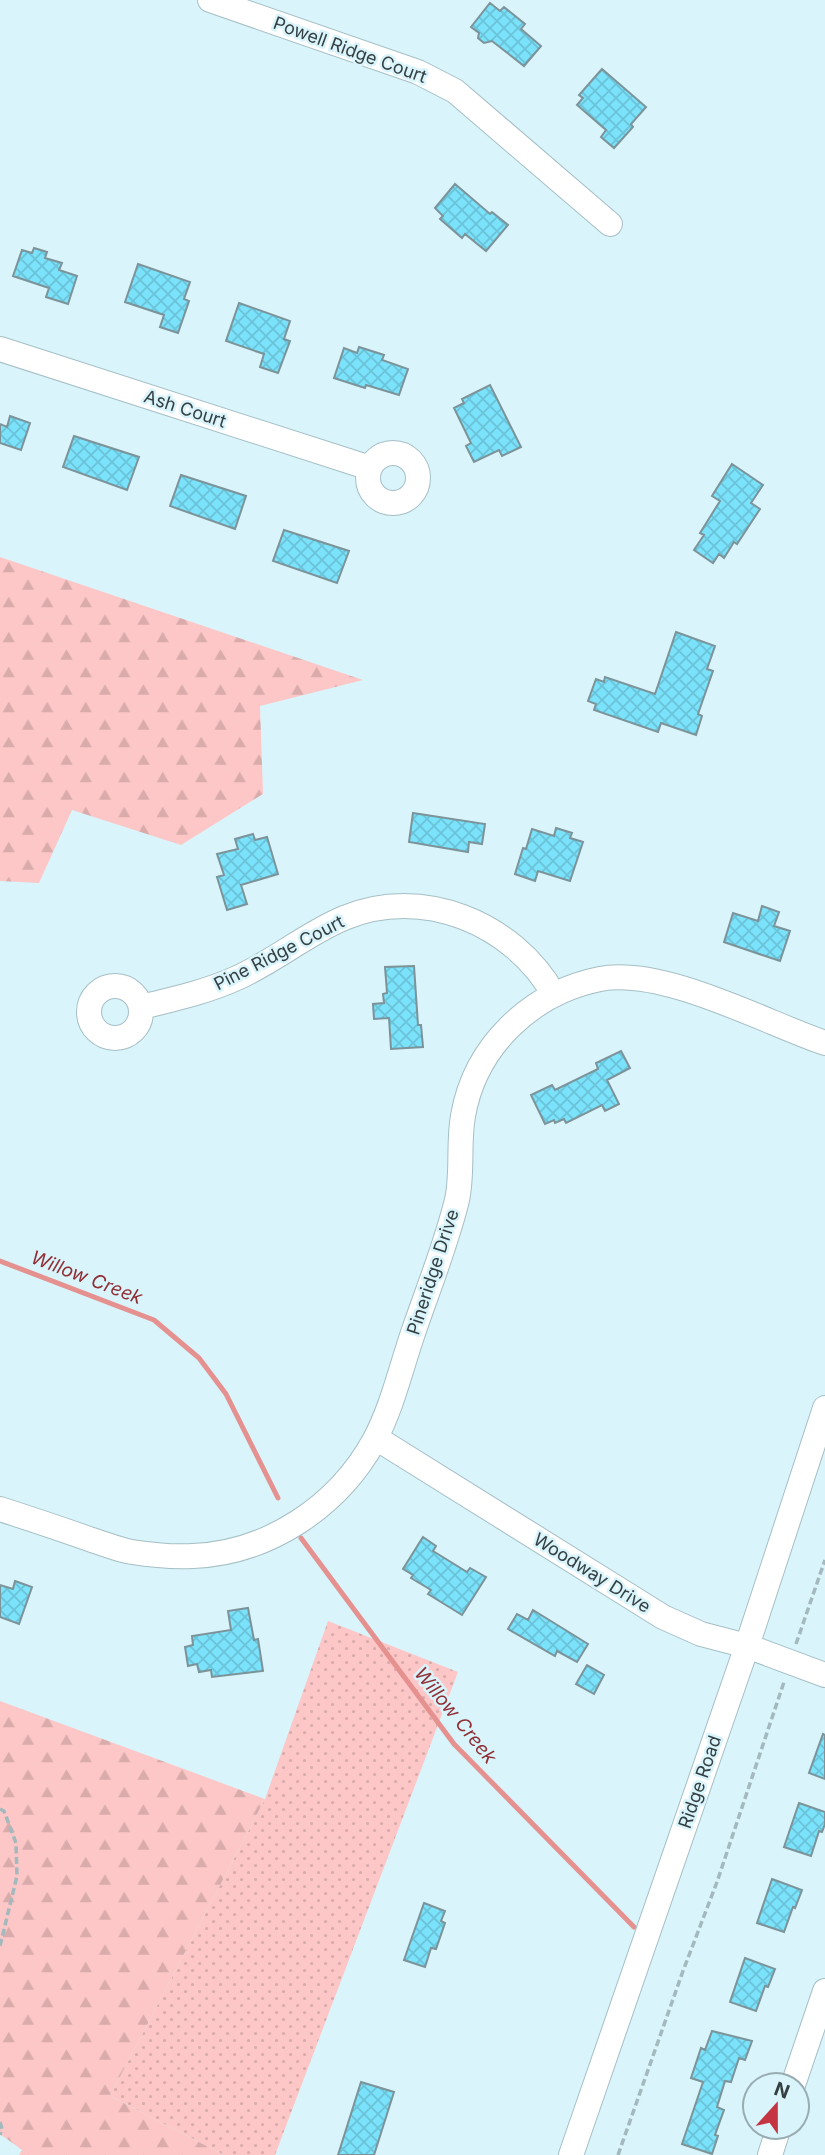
<svg xmlns="http://www.w3.org/2000/svg" width="825" height="2155" font-family="Inter,sans-serif">
  <defs>
    <pattern id="grass-dots" width="8" height="8" patternUnits="userSpaceOnUse" patternTransform="scale(1.75)"><rect width="8" height="8" fill="#fcc7c6"/><path d="M2 2h.1M6 6h.1" fill="none" stroke="#d9acab" stroke-width="1.8" stroke-linecap="round"/></pattern>
    <pattern id="forest-firs" width="22" height="20" patternUnits="userSpaceOnUse" patternTransform="scale(1.75)"><rect width="22" height="20" fill="#fcc7c6"/><path d="M5 1l3.5 6h-7zM16 11l3.5 6h-7z" fill="#d9acab"/></pattern>
    <pattern id="building-cross-hatch" width="8" height="8" patternUnits="userSpaceOnUse" patternTransform="scale(1.75)"><rect width="8" height="8" fill="#7ae2fa"/><path d="M0 0l8 8M0 8l8-8" fill="none" stroke="#6ac3d8"/></pattern>
  </defs>
  <rect width="100%" height="100%" fill="#daf4fb"/>
  <path fill="url(#grass-dots)" d="M328 1621 458 1672 275 2155H224L110 2096 265 1799Z"/>
  <path fill="url(#forest-firs)" d="M0 557 363 680 260 706 263 794 181 845 72 810 39 883 0 881Z
    M0 1701 265 1799 110 2096 224 2155H19L22 2150 0 2134Z"/>
  <g fill="none" stroke-linecap="round" stroke-linejoin="round">
    <path stroke="#e59190" stroke-width="5" d="M0 1261 154 1320 199 1358 226 1394 278 1498
      M301 1538 454 1744 634 1927"/>
  </g>
  <path fill="url(#building-cross-hatch)" stroke="#7b9399" stroke-width="2" d="M490 3 500 11 504 7 525 24 521 29 541 46 524 66 492 41 484 43 478 38 479 33 471 27Z
    M602 69 646 107 631 124 633 127 614 148 601 137 606 130 577 105 583 98 579 95Z
    M455 184 490 214 492 212 508 225 486 251 465 234 462 238 440 219 443 216 435 208Z
    M34 248 47 252 45 258 62 263 59 270 77 276 68 304 46 297 49 288 13 276 22 250 32 253Z
    M138 264 190 282 184 299 189 301 178 333 160 327 164 315 125 302Z
    M239 303 290 321 284 339 290 341 278 373 260 367 264 354 226 341Z
    M359 347 384 355 382 360 408 369 399 395 366 385 365 388 334 378 344 348 357 353Z
    M490 385 521 447 502 456 499 450 474 462 466 446 471 443 454 408 464 403 462 399Z
    M10 416 30 423 21 450 0 443V424L7 427Z
    M74 436 139 457 127 490 63 467Z
    M732 464 763 485 751 503 760 509 737 544 734 542 724 558 719 554 713 563 694 550 704 535 700 533 720 501 712 496Z
    M181 475 246 496 235 529 170 506Z
    M284 530 349 551 337 583 273 561Z
    M676 632 715 646 707 669 713 671 698 714 702 716 696 735 661 723 658 732 594 710 596 704 588 701 596 679 604 682 605 677 655 694Z
    M413 813 485 824 482 844 469 842 468 852 409 842Z
    M556 828 572 833 570 838 583 842 570 881 538 871 535 881 515 874 523 848 526 849 532 829 554 836Z
    M253 834 255 840 267 837 278 874 241 885 247 904 227 910 217 877 224 875 217 854 238 849 235 839Z
    M762 906 779 912 774 926 790 931 780 961 724 942 733 913 758 921Z
    M414 966 418 1025H421L423 1047 391 1049 389 1018 374 1019 373 1004 384 1003 383 994 387 993 385 967Z
    M621 1051 630 1068 607 1080 619 1104 605 1111 602 1105 566 1123 564 1119 555 1123 554 1120 545 1124 531 1095 552 1085 555 1090 598 1069 596 1063Z
    M423 1537 436 1546 433 1551 467 1572 470 1568 486 1577 462 1615 428 1594 431 1590 411 1578 413 1575 403 1569Z
    M15 1581 32 1587 19 1624 0 1617V1585L13 1589Z
    M248 1608 254 1640 258 1639 263 1671 212 1677 211 1670 199 1672 197 1664 188 1666 185 1647 193 1645 192 1636 231 1630 228 1611Z
    M533 1610 588 1644 577 1662 557 1651 555 1656 508 1629 517 1614 528 1620Z
    M587 1665 604 1675 594 1694 576 1684Z
    M823 1734 825 1735V1779L809 1773Z
    M799 1803 825 1812V1824L822 1832 819 1831 811 1856 784 1847Z
    M772 1879 802 1890 795 1908 793 1907 784 1932 757 1923Z
    M424 1903 445 1911 441 1921 445 1923 436 1949 431 1948 425 1967 404 1960Z
    M745 1958 775 1969 768 1987 765 1986 756 2011 730 2002Z
    M712 2031 752 2041 745 2060 739 2058 731 2082 725 2081 717 2107 724 2110 715 2135 718 2136 712 2154 682 2144 703 2082 691 2078 701 2048 705 2050Z
    M361 2082 394 2092 374 2155H338Z"/>
  <g fill="none" stroke-linecap="round" stroke-linejoin="round">
    <defs>
      <path id="minor" d="M210 0 418 72 455 91 610 224
        M0 349 370 468
        M368 478a25 25 0 1 1 50 0a25 25 0 1 1-50 0Z
        M89 1012a26 26 0 1 1 52 0a26 26 0 1 1-52 0Z
        M141 1007C174 999 206 992 237 978 275 961 306 934 344 918 422 885 514 923 554 995
        M376 1438 663 1617 701 1634 747 1646 825 1675
        M0 1509C31 1519 61 1529 92 1540 105 1544 119 1550 132 1552 151 1555 174 1557 193 1556 269 1553 338 1506 374 1441 392 1408 401 1368 413 1333 428 1289 446 1245 457 1200 463 1173 458 1143 463 1116 475 1046 531 993 600 979 663 967 764 1022 825 1043
        M793 2085 825 1991
        M571 2155 747 1646 825 1408
        M770 2155 779 2127"/>
    </defs>
    <use href="#minor" stroke="#a5bfc5" stroke-width="26"/>
    <path stroke="#a3b9be" stroke-width="3.5" stroke-dasharray="7 3.5" stroke-linecap="butt" d="M796 1644 825 1560
      M0 1809 4 1811 16 1843 17 1876 0 1946
      M0 2122 2 2129 0 2135
      M618 2155 683 1971 717 1882 784 1682"/>
    <use href="#minor" stroke="#fff" stroke-width="24"/>
  </g>
  <g text-anchor="middle" stroke-width="5" stroke-linejoin="round" paint-order="stroke">
    <g font-size="18" fill="#343f41" stroke="#daf4fb">
      <text transform="translate(350 50) rotate(20)" y="6">Powell Ridge Court</text>
      <text transform="translate(185 409) rotate(18)" y="6">Ash Court</text>
      <text transform="translate(279 953) rotate(-27)" y="6">Pine Ridge Court</text>
      <text transform="translate(433 1272) rotate(-72)" y="6">Pineridge Drive</text>
      <text transform="translate(592 1573) rotate(32)" y="6">Woodway Drive</text>
      <text transform="translate(700 1782) rotate(-71)" y="6">Ridge Road</text>
    </g>
    <g font-size="19" font-style="italic" fill="#902e34" stroke="#daf4fb">
      <text transform="translate(87 1277) rotate(21)" y="7">Willow Creek</text>
      <text transform="translate(456 1715) rotate(51)" y="7">Willow Creek</text>
    </g>
  </g>
  <g transform="translate(776 2106) rotate(21)"><circle r="33" fill="#daf4fb" stroke="#98acb1" stroke-width="2"/>
  <path d="M0-5L12 26L0 18L-12 26Z" fill="#c43441"/>
  <text y="-10" font-size="19" font-weight="bold" text-anchor="middle" fill="#343f41">N</text>
  </g>
</svg>
